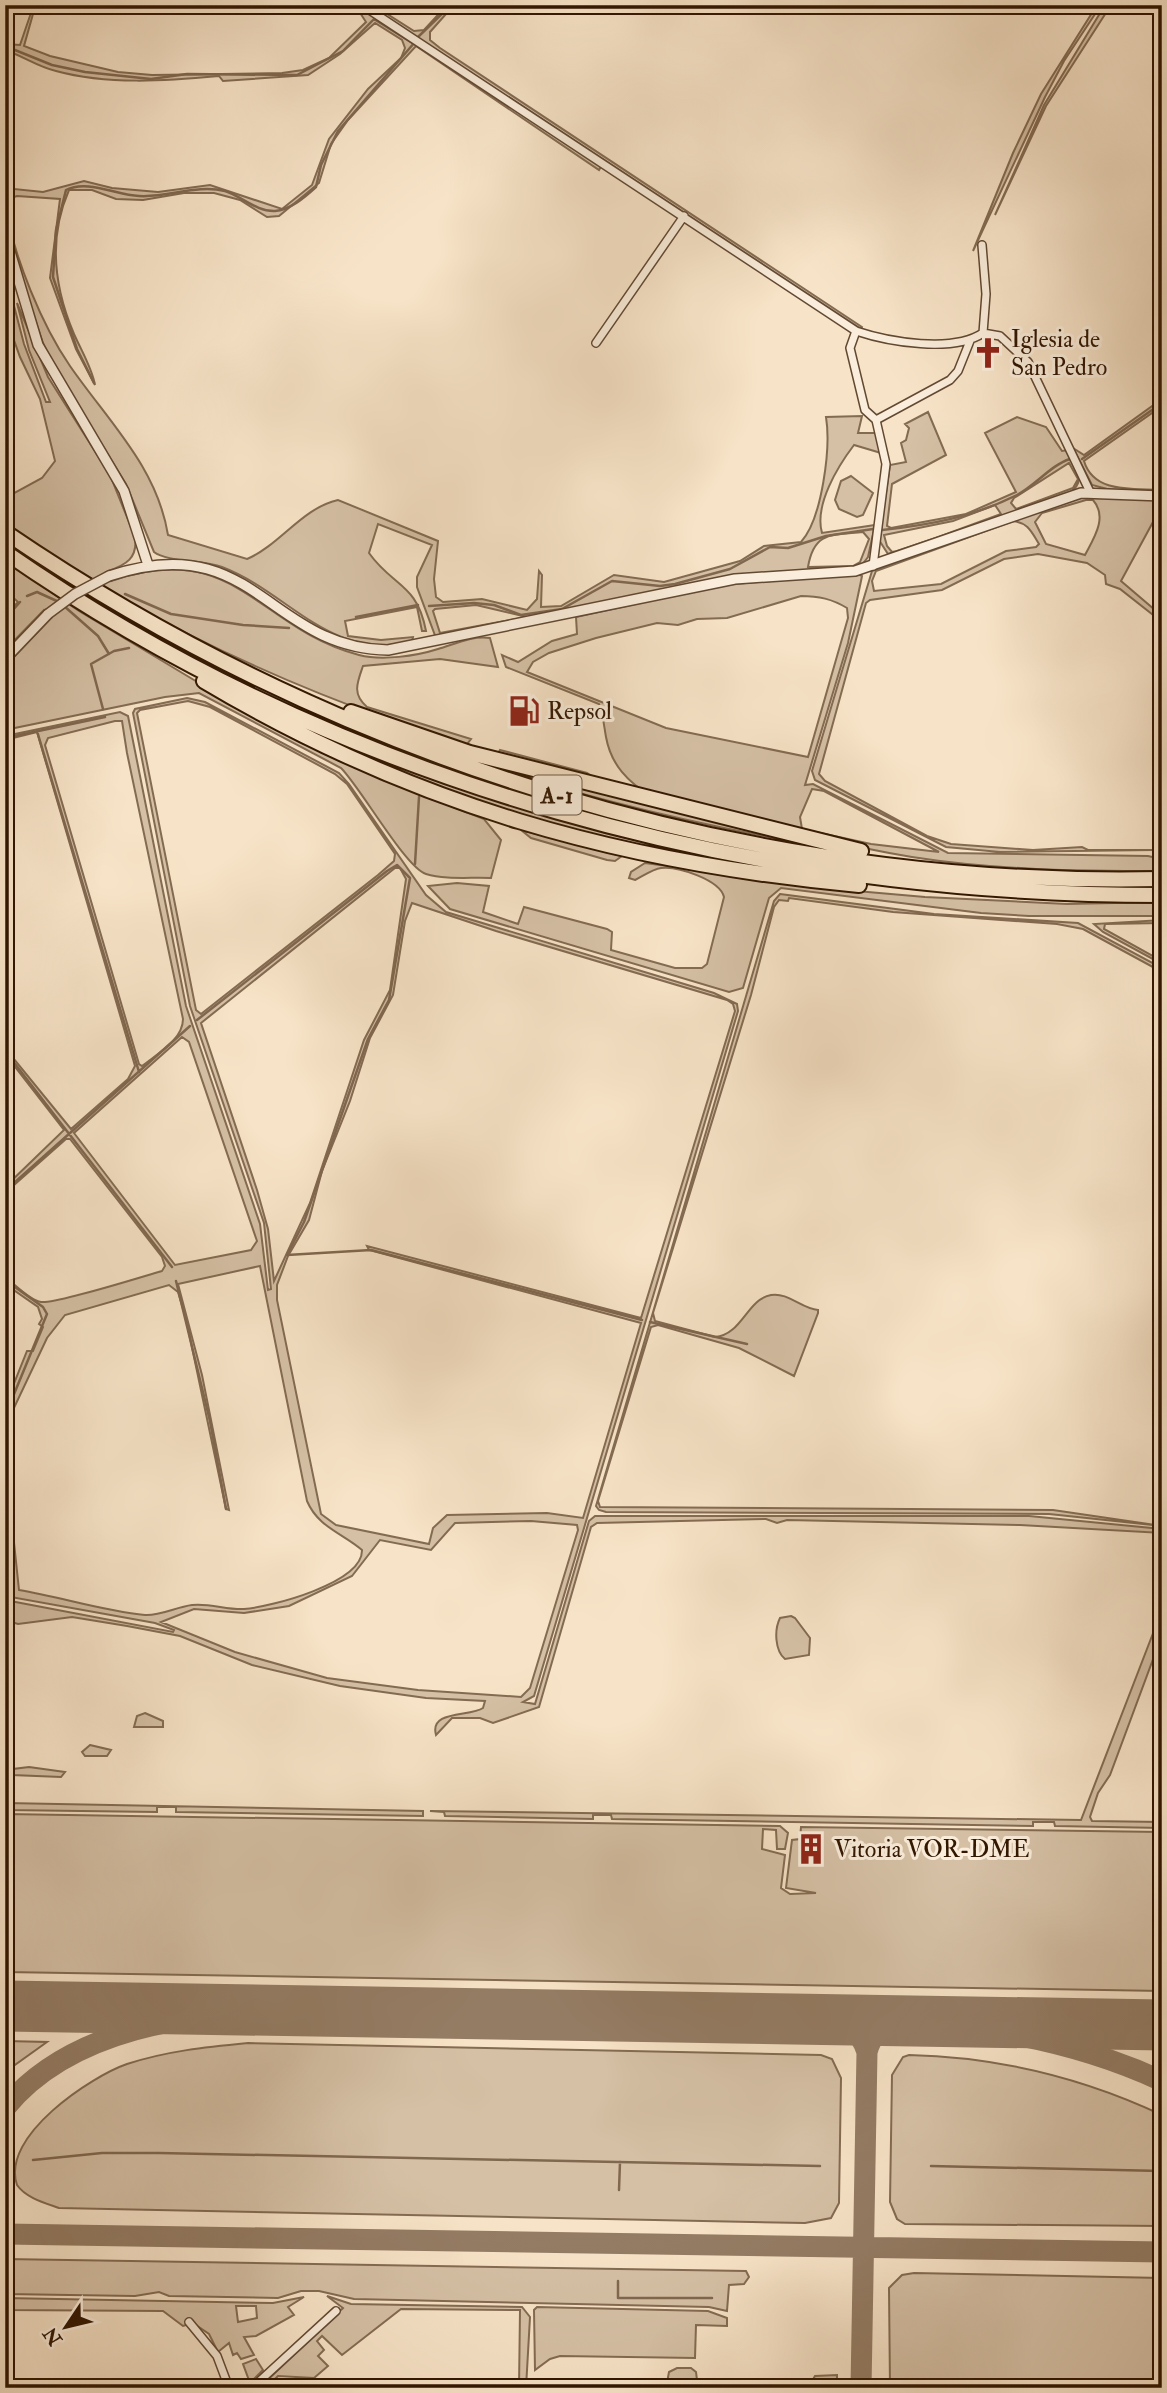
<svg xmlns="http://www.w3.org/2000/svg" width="1167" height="2393" font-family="'IM FELL Double Pica',serif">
  <rect width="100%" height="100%" fill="#f7e3c7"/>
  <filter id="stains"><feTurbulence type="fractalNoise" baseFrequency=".00286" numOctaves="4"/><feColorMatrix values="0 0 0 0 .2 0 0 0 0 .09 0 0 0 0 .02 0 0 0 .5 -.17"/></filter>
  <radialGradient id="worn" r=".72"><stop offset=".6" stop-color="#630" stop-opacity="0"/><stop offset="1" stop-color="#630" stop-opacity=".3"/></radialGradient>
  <path fill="#d5c0a5" stroke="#836b52" stroke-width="2" fill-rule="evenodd" d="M40 5 33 14 24 46 50 56 118 72 152 75 282 73 303 70 329 58 366 22 355 5H359L602 165 599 170 416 46 348 120 331 144 319 183 279 216 267 217 240 200 214 193H184L143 200 116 199 92 190H69C48 238 54 287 74 334 81 350 92 368 95 385L76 349 50 278 60 199 17 196 5 200V188L43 192 84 181 112 188 158 192 210 185 282 209 312 185 329 139 368 89 401 58 405 48 402 40 375 23 340 54 308 75 223 81 219 76C166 81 107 85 56 71 38 67 23 56 5 50V44L20 45 33 7Z
    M368 5H373L414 31 424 30 447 5H454L430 32V40L440 48 862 327 861 329Z
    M1097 5H1101L1064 61 1045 97 973 251 1013 153 1041 94Z
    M1105 5H1111L1046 106 995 215 1044 105Z
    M5 209C16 260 41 324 70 366 108 421 157 467 168 535L247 559C280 545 302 508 338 500L438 541 434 579 436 597 443 602 482 599 527 610 537 599 539 571 542 575 541 607 561 606 614 575 664 582 740 561 764 546 801 542C822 519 831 448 826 417L862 416 858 433H876L881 453 854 445C838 466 814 505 822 533L875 525 868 557 861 566 727 577 436 638 417 587V577L432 545 378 524 369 553C393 587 417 583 426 631H422L417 607 345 621 348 636 381 640 413 637 412 642C329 661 290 593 222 567 203 560 167 562 154 552L126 484 57 372 43 343 14 258 5 223ZM863 532 869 539 860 562 853 566 808 567C814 531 832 535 863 532ZM476 605 527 617 440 633 433 611 435 609Z
    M5 246 11 275 8 283 24 344 46 402H50L29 350 17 303 48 377 110 475 135 537C138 558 126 565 108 571L111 581C235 537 258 629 359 655 382 661 416 656 438 649 455 644 473 635 490 638L498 667 440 659 363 666C357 683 352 694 367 707L471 739 467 744C444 746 414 729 392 721 255 672 124 609 5 524V498L42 478 55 461 40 399 20 357 5 315Z
    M1162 399V406L1084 461C1094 494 1133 488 1162 490V493L1111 490 1092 485 1073 448 1084 455Z
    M928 412 946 455 892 484 887 526 891 528 966 514 1016 492 985 433 1017 417 1046 427 1062 451 1068 450C1075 467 1088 481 1069 493L888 554 879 540 890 465 906 462 901 443 906 440 909 428 905 424ZM1069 463 1078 479 1073 488 1016 509 1011 503 1014 498ZM995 505 1001 514 903 550 892 552 887 546 884 535 953 521Z
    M851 476 873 493 863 515 857 517 839 509 835 500 841 481Z
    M1084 496 1162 500V524L1153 522 1121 581 1162 616V622L1120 589 1106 584 1105 575 1087 563 1038 554 1004 559 942 590 870 600 866 603 819 774 825 781 927 836 951 844 1033 850 1082 847 1088 850H1154L1000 852 946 847 815 780 812 771 872 571ZM1086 500H1093C1108 517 1094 538 1085 555L1046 544 1035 522 1042 513ZM1013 521C1028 523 1031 531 1039 544L1036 547 1006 551 941 584 874 591 872 581 876 571Z
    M5 539 129 619 143 630 127 623 5 546Z
    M5 561 79 611 214 692 328 754 392 783 484 819 501 840 491 878C471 877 445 880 426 874 405 867 361 788 341 768L199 693 165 697 5 730V666L51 618 44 610 5 650V616L18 602 5 590Z
    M858 574 862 576 861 581 848 643 805 785 813 784 948 853 1148 856 1162 859V871C1078 871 994 870 912 857 824 842 738 818 652 797 628 782 611 765 606 737 604 726 603 714 599 704L506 667 502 655 518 662 552 641 577 634 576 617 722 585ZM801 596C819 596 832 599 847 608L848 618 808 757 666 728 527 672 533 662 549 653 596 638 657 623 678 625 697 619 727 618ZM812 789 824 791 939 852 871 844 802 829 800 817Z
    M183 650 380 739 752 847 1162 884V890L1045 888 841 869 644 830 471 779 378 744 264 694Z
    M187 698 205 702 339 773 349 784 426 895 446 912 714 993 737 1004 738 1011 534 1696 523 1702 535 1704 589 1521 595 1516H1029L1162 1529V1533L1020 1525 787 1520 777 1523 766 1519 597 1523 591 1527 539 1707 493 1723 480 1718H452L436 1735C429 1710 470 1717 483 1708L485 1701 426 1698 340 1686 252 1665 180 1636 127 1626 72 1617 18 1624 5 1620V1600L173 1632 174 1630 155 1623 5 1596V1510L13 1533 19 1590C61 1597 103 1611 145 1615 160 1616 176 1607 192 1605 210 1603 227 1610 244 1609 271 1607 363 1583 362 1550 342 1533 318 1527 307 1501L260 1266 178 1284 202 1375 229 1510 226 1509 186 1319 178 1292 169 1285 65 1315 47 1338 12 1412C8 1434 11 1452 5 1476V1406L27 1351H33L43 1327 39 1324 42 1319 38 1307 5 1284V1277C15 1284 29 1300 41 1302 56 1304 141 1277 162 1271L165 1266 162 1257 70 1139H66L5 1193V1187L64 1130 5 1054V1048L71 1129 128 1079 135 1066 37 732 5 740V736L120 712 128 716 186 1006 260 1224 268 1290 271 1289 264 1223 190 1006 133 713 135 709ZM188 701 210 707 335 774 347 784 395 854 394 861 378 875 201 1014 196 1010 137 713 140 710ZM115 721H122L127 753 183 1019C183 1040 157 1054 142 1066L139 1064 45 745 48 738ZM395 868H400L406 879 390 990 364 1040 310 1203 274 1281 268 1229 257 1190 201 1023ZM412 903 496 931 727 1000 733 1004 735 1011 641 1318 367 1246 369 1250 641 1323 583 1518 547 1513 447 1515 433 1528 429 1544 336 1525 321 1514 277 1300V1285L288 1256 309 1220 322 1171 350 1101 370 1038 393 995 405 921ZM182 1037 189 1042 257 1241 251 1250 175 1265 74 1133ZM531 1521 577 1525 578 1530 530 1688 521 1697 418 1690 327 1678 235 1652 161 1622 194 1609 244 1613 289 1606 352 1576 380 1540 431 1550 455 1523Z
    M266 708C428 788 604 837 781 871L779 874 562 831 356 758Z
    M434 745 794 841 795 842C671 819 551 790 434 745Z
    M500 750 587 773 595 779 497 755Z
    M521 830 622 856 615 861 607 860 531 838Z
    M645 863 845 890 925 897 1067 904 1162 902V916H1029L981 913 781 888 769 898 743 988 729 992 450 909 428 886 457 883 489 886 483 912 518 924 524 907 607 929 612 932 611 950 675 968H702L707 964 724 897C720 880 678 866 661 868 653 869 643 876 635 880L629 878 631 872Z
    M780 894 934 914 1078 923 1162 968V972L1083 929 1057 924 893 912 789 898 788 901 779 900 774 907 751 995 653 1313 655 1321 715 1337C742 1335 747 1299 771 1295 788 1292 802 1309 818 1310V1313L794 1376 739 1348 658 1325 651 1327 598 1501 600 1507 1053 1510 1162 1526 1049 1514 606 1512 599 1510 596 1506 774 901Z
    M1162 920V923L1105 924 1104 929 1162 961V964L1103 932 1094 924Z
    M1162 1610V1635L1110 1775 1098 1793 1090 1817 1092 1821 1162 1822V1828L1055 1826 1054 1822H1033V1826L612 1819 611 1815H593V1819L445 1816 444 1812 430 1811 1081 1820Z
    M791 1616 795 1618 810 1638 809 1655 785 1659C775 1651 774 1630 780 1618Z
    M145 1713 163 1721V1727H134L137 1716Z
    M90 1745 111 1750 107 1756H85L82 1752Z
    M29 1767 65 1772 61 1777 12 1775 13 1769Z
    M5 1803 423 1811V1816L176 1812V1807H157V1812L5 1810Z
    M5 1814 780 1826 788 1833 785 1849H777L776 1830 763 1829 762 1849 785 1855 781 1888 790 1894 816 1893 786 1888 792 1840 800 1839 801 1827 1162 1832V1991L5 1972Z
    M5 2041 47 2042 5 2072Z
    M248 2043 821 2055 832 2059 841 2078 839 2203 831 2218 805 2223 59 2208C45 2203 26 2198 17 2185 0 2136 92 2076 127 2064 167 2051 206 2047 248 2043Z
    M909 2055C998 2057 1081 2077 1162 2115V2226L905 2224 897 2219 890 2202 892 2075 903 2057Z
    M5 2259 746 2271 749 2277 744 2284 729 2285 727 2311 709 2307 354 2299 319 2291H301L278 2298 169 2296 159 2292 135 2296 5 2294Z
    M914 2273 1162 2278V2388H890L889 2288 902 2275Z
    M327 2296 351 2304 522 2307 530 2317 526 2388H519L520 2310 401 2309 342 2355 322 2336 317 2341 324 2350 318 2356 328 2366 314 2378 278 2376 266 2388H259L343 2308Z
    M304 2297 288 2307 294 2315 256 2336 244 2337 254 2355 241 2359 237 2353 233 2355 229 2343 218 2352 209 2334 193 2323 183 2326 163 2311 5 2310V2298L273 2303ZM256 2306 257 2318 238 2322 236 2306Z
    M537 2307 708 2311 727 2318V2326L696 2325 695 2358 560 2356 550 2359 535 2370 534 2310Z
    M256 2359 263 2370 250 2383 243 2364Z
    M677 2368H691L696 2372 698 2388H666L669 2372Z
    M837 2375V2388H808L815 2376Z"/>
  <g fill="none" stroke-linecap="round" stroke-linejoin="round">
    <path stroke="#80674f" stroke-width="2.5" d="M418 37 451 5
      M5 46 52 65 85 72 151 79 187 74 297 75 343 51 374 19 414 44
      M94 383 77 349 53 277 56 230 66 190C87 179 116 195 139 196 168 198 196 184 225 191 241 196 257 212 275 211 290 210 305 197 316 187L321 165 338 131 415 42
      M1082 459 1162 403
      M882 530C930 525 973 517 1017 495 1036 485 1051 465 1070 459
      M125 594 171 614 243 625 289 628
      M27 596 37 592 59 602
      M64 606 98 636 109 654
      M429 606 474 603 494 605 521 615 562 609 612 581 660 586 675 584 730 569 770 547 788 548 826 536 873 529
      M356 617 418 605
      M5 619 20 602
      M103 709 91 664 114 651 129 648
      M37 731 139 1072
      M5 738 105 717
      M415 864 419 797
      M197 1020 387 871 397 865 410 878 389 1000 368 1039 304 1222 287 1255 371 1250 642 1320
      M5 1051 172 1267
      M5 1191 190 1026
      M5 1280 43 1307 47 1314 5 1416
      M176 1281 210 1421 226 1509
      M650 1322 747 1344
      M33 2160 102 2153H159L820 2166
      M931 2166 1162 2171
      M619 2190 620 2162
      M618 2281V2298H712"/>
    <path stroke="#947c64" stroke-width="21" d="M820 2019C844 2022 859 2027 867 2052
      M5 2108C71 2027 190 2014 286 2010
      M5 2234 1162 2252
      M861 2388 867 2052C871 2037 879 2027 895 2022 909 2018 928 2023 943 2025 1018 2032 1093 2049 1162 2081"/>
    <path stroke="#947c64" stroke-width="51" d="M5 2006 1162 2025"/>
    <defs>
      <path id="minor" d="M362 5 856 331C889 342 953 353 983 333L1000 336 1028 362 1090 492
        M982 245 986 294 983 333
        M856 331 850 348 865 410 876 420 886 464 873 566
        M596 343 684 216
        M876 420 950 380 958 371 970 341
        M189 2322 217 2356 229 2388
        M252 2388 336 2311"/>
      <path id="tertiary" d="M5 235 38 345 124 491 148 565
        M109 576C255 527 267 648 388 650L735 579 855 571 1081 493 1162 496
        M5 659 48 614"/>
      <path id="motorway" d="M5 532C342 762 753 888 1162 879
        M5 552C343 787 753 895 1162 895
        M204 681C412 805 619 863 859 885
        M351 712 470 753 861 851"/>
    </defs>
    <use href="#minor" stroke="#624932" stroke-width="10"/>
    <use href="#tertiary" stroke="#624932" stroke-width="12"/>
    <use href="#motorway" stroke="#311600" stroke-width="18"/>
    <use href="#minor" stroke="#faeddb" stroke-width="7"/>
    <use href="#tertiary" stroke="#faeddb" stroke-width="9"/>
    <use href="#motorway" stroke="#f7e3c7" stroke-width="14"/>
    <defs>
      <path id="tertiary-bridge" d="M48 614 75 594 109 576"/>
    </defs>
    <use href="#tertiary-bridge" stroke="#624932" stroke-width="12" stroke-linecap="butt"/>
    <use href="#tertiary-bridge" stroke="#faeddb" stroke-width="9"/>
  </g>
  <defs>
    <symbol id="church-bare" viewBox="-9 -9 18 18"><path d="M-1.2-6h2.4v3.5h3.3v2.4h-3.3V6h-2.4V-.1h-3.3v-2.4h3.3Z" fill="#8f2418" stroke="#faeddb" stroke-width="2.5" paint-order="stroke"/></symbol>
    <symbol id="fuel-bare" viewBox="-9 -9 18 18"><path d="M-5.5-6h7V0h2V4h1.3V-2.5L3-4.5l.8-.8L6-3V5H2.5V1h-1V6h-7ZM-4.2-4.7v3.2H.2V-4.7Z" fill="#8f2418" stroke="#faeddb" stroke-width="2.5" paint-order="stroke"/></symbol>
    <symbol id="building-bare" viewBox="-9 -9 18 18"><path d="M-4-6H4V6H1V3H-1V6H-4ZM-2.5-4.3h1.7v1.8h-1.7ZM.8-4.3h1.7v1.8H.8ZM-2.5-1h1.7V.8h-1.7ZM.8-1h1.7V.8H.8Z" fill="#8f2418" stroke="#faeddb" stroke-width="2.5" paint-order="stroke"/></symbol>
  </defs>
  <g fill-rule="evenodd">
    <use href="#church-bare" x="966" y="331" width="44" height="44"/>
    <use href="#fuel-bare" x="502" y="689" width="44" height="44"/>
    <use href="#building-bare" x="789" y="1827" width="44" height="44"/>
  </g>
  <g text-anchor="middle" stroke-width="6" stroke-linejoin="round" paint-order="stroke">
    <rect fill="#faeddb" stroke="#6d5642" stroke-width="2" x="532.5" y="775.5" width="49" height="39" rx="5"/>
    <g font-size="23" font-weight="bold" fill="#311600">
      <text x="557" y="803">A-1</text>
    </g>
    <g font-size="24" fill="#311600" stroke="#faeddb" text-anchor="start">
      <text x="1011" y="347">Iglesia de<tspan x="1011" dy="28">San Pedro</tspan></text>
      <text x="547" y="719">Repsol</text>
      <text x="834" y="1857">Vitoria VOR-DME</text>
    </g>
  </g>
  <rect width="1167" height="2393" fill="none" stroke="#f7e3c7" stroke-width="28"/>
  <rect x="7" y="7" width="1153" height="2379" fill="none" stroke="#311600" stroke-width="3.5"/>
  <rect x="14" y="14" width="1139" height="2365" fill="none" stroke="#311600" stroke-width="2"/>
  <g transform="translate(66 2327) rotate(235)" stroke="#faeddb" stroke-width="5" paint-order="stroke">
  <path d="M0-5L12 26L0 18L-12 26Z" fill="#311600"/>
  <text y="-10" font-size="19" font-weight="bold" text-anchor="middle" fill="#311600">N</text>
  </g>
  <rect width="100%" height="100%" filter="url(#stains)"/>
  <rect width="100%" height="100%" fill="url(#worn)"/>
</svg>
